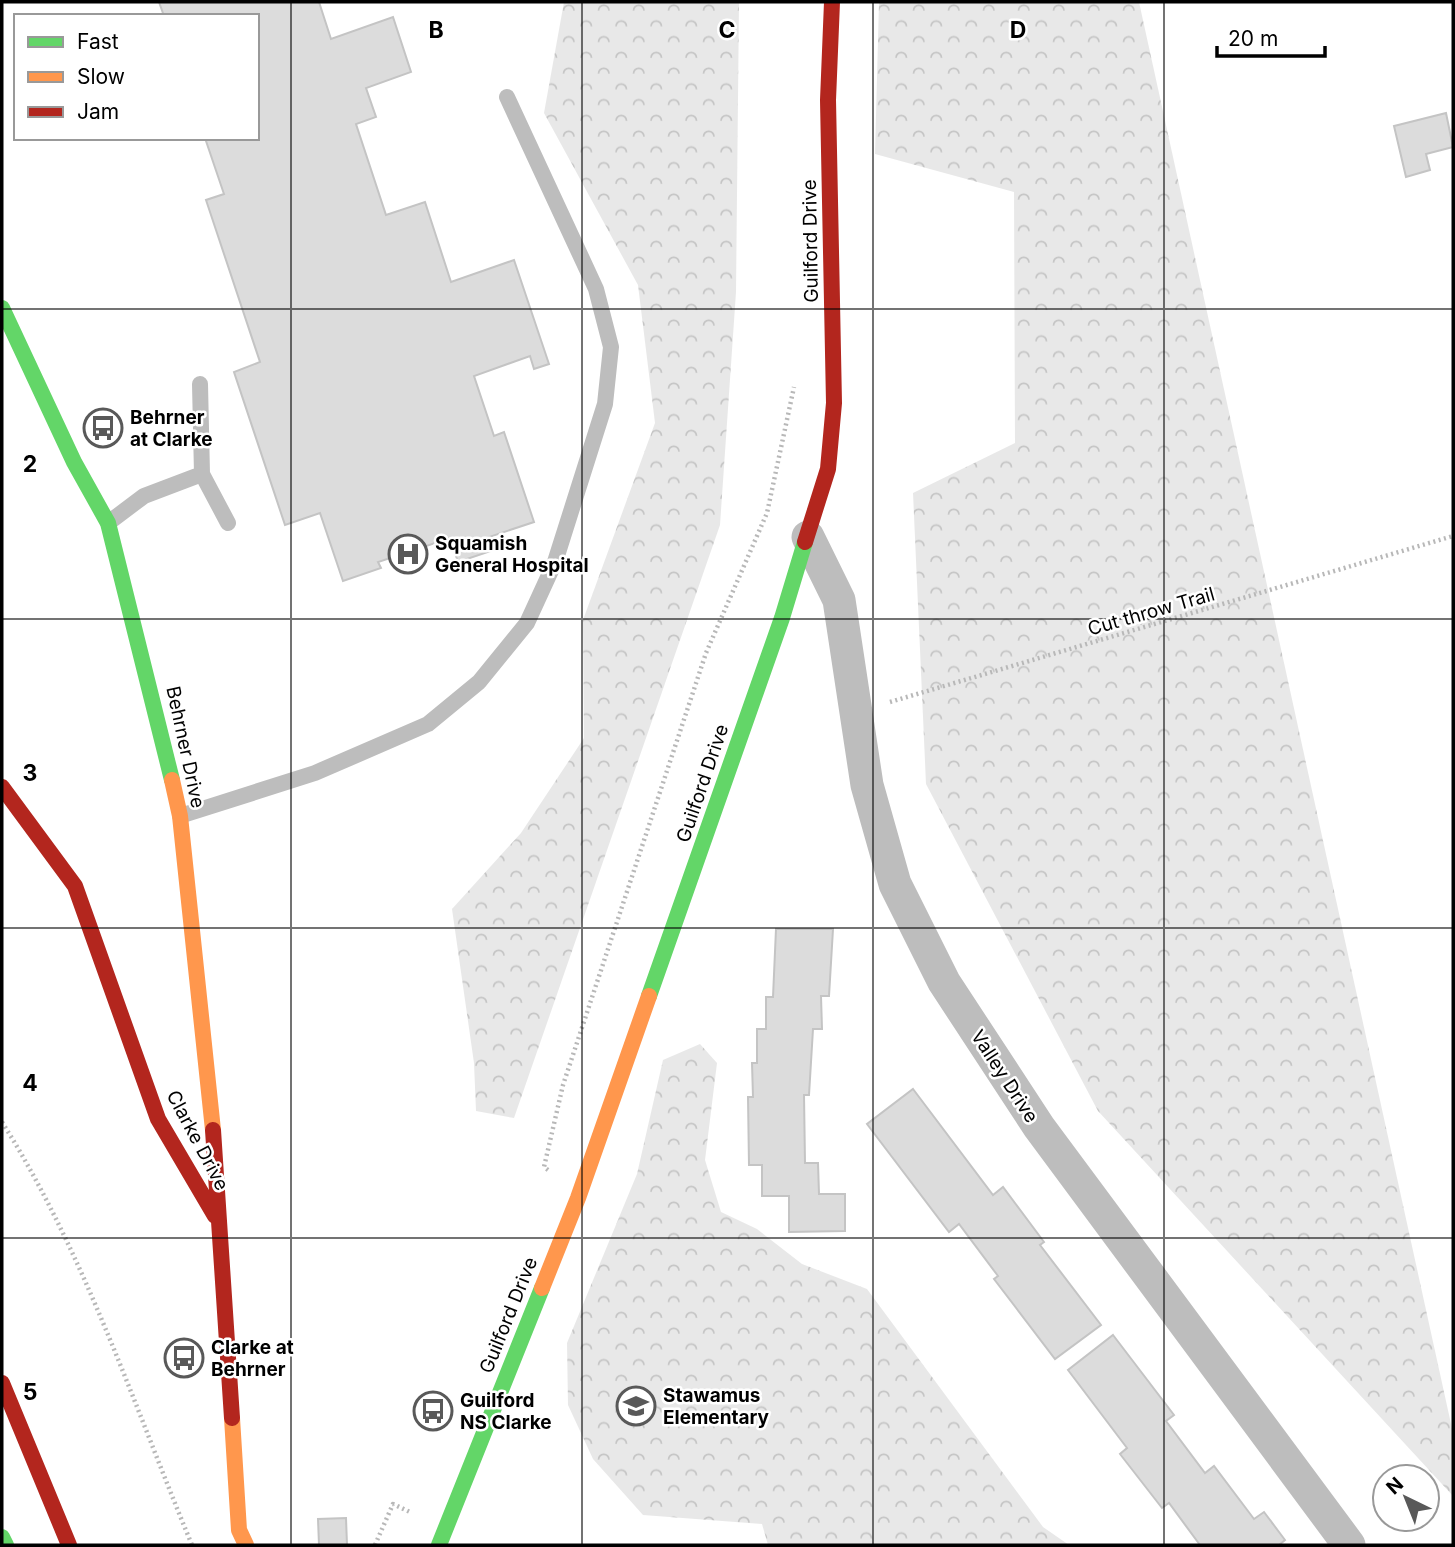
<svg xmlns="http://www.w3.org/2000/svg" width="1455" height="1547" font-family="Inter,sans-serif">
  <defs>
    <pattern id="forest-crowns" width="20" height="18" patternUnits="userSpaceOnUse" patternTransform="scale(1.75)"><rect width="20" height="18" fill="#e8e8e8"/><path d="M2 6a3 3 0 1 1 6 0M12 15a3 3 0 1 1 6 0" fill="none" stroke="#c5c5c5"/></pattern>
  </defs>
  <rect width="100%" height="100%" fill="#fff"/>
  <path fill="url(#forest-crowns)" d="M564 2H739L736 292 720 525 514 1118 476 1111 474 1063 452 909 521 833 584 738 583 620 655 423 638 285 544 113Z
    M879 2H1139L1453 1433V1496L1098 1111 926 784 913 493 1015 443 1014 192 875 154Z
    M700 1044 717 1063 705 1160 721 1212 757 1229 802 1264 867 1289 1043 1527 1069 1545H768L762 1524 643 1515 593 1459 568 1405 567 1343 637 1174 663 1060Z"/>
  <path fill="#dcdcdc" stroke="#c4c4c4" stroke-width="2" d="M159 2H319L331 39 393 17 411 72 366 88 376 117 356 124 386 215 425 202 451 282 514 260 549 364 534 369 530 356 474 376 494 436 504 432 534 522 489 537 494 550 458 562 450 538 378 562 381 568 343 581 320 513 285 525 234 372 260 362 206 200 224 194 205 138H257V16H164Z
    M1446 113 1453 147 1426 154 1430 170 1406 177 1394 126Z
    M776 929H833L829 996H821L822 1029H813L809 1095H804L805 1163H818L819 1194H845V1231L789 1232V1196H762V1165H749L748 1097H753L752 1063H757V1029H766V997H773Z
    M913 1089 993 1195 1003 1187 1044 1242 1040 1245 1101 1325 1055 1359 994 1279 998 1276 959 1224 949 1232 867 1124Z
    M1113 1335 1174 1415 1166 1421 1205 1473 1214 1466 1254 1519 1264 1512 1285 1540 1279 1545H1200L1169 1503 1162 1508 1120 1454 1127 1448 1068 1370Z
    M346 1518 347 1545H319L318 1519Z"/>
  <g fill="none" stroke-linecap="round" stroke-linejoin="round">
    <path stroke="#b8b8b8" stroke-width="4.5" stroke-dasharray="2 3.5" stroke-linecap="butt" d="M890 702 1453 536
      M2 1122C84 1252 133 1403 192 1545
      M548 1170 544 1167 563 1085 706 653 767 513 794 387
      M375 1545 393 1504 412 1513"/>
    <path stroke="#bdbdbd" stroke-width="16" d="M200 384 202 474 228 523
      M108 523 144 496 202 474
      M180 816 315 773 428 724 479 682 527 623 555 562 605 404 611 347 596 289 507 97"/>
    <path stroke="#bdbdbd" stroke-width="33" d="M808 537 839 600 867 785 895 884 944 982 1039 1127 1349 1545"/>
    <path stroke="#63d668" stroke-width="16" d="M2 308 74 462 108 523 172 780
      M649 996 782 618 805 542
      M2 1537 6 1545
      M439 1545 542 1288"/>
    <path stroke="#ff974d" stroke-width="16" d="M172 780 180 816 213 1130
      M542 1288 578 1198 649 996
      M232 1418 239 1530 246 1545"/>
    <path stroke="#b3261e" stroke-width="16" d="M805 542 828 469 834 403 828 100 832 2
      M2 787 75 886 158 1119 215 1216
      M213 1130 232 1418
      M2 1383 69 1545"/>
  </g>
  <path fill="none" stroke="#000" stroke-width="2" stroke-opacity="0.55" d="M291 2V1545M582 2V1545M873 2V1545M1164 2V1545M2 309H1453M2 619H1453M2 928H1453M2 1238H1453"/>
  <defs>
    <symbol id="bus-ring" viewBox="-11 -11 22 22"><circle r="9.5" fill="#fff" stroke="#595959" stroke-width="1.5"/><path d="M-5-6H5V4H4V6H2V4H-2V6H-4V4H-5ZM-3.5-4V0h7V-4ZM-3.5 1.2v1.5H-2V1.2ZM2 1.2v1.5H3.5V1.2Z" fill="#595959"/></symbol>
    <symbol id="hospital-ring" viewBox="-11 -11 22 22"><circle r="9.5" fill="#fff" stroke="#595959" stroke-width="1.5"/><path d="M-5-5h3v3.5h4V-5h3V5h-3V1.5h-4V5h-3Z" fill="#595959"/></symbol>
    <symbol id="school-ring" viewBox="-11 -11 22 22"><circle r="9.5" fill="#fff" stroke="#595959" stroke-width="1.5"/><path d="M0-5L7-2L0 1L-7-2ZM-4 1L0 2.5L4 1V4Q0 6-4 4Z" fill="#595959"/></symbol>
  </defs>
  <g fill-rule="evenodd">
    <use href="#bus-ring" x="81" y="406" width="44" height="44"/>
    <use href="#hospital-ring" x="386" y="532" width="44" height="44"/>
    <use href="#bus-ring" x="162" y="1336" width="44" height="44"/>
    <use href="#school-ring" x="614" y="1384" width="44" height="44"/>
    <use href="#bus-ring" x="411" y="1389" width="44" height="44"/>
  </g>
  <g text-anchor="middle" stroke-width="5" stroke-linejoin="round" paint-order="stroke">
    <g font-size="19" fill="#000" stroke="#fff">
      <text transform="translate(810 241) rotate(-91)" y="7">Guilford Drive</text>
      <text transform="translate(1151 611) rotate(-16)" y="7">Cut throw Trail</text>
      <text transform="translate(186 747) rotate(78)" y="7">Behrner Drive</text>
      <text transform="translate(702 783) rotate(-71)" y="7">Guilford Drive</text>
      <text transform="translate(1005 1076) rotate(57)" y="7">Valley Drive</text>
      <text transform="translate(198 1140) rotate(62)" y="7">Clarke Drive</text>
      <text transform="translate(508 1315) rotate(-68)" y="7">Guilford Drive</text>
    </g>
    <g font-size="19" font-weight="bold" fill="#000" stroke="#fff" text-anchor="start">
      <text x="130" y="424">Behrner<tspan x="130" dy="22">at Clarke</tspan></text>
      <text x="435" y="550">Squamish<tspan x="435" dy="22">General Hospital</tspan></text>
      <text x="211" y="1354">Clarke at<tspan x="211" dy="22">Behrner</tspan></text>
      <text x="663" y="1402">Stawamus<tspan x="663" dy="22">Elementary</tspan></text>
      <text x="460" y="1407">Guilford<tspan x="460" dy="22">NS Clarke</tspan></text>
    </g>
  </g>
  <g font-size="23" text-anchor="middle" font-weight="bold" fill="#000" stroke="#fff" stroke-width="5" stroke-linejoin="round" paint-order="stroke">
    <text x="436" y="38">B</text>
    <text x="727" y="38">C</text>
    <text x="1018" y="38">D</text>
    <text x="30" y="472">2</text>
    <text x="30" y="781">3</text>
    <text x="30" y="1091">4</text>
    <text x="30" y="1400">5</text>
  </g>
  <rect width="1455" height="1547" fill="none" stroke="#000000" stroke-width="7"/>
  <rect x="14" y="14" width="245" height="126" fill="#ffffff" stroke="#999999" stroke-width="2"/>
  <rect x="28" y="37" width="35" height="10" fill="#63d668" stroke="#999999" stroke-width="2"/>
  <text x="77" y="49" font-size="21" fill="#000000">Fast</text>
  <rect x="28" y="72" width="35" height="10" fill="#ff974d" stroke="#999999" stroke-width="2"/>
  <text x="77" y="84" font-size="21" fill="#000000">Slow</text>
  <rect x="28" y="107" width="35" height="10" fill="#b3261e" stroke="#999999" stroke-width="2"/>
  <text x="77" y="119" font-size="21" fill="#000000">Jam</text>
  <g transform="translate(1406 1498) rotate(317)"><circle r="33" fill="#ffffff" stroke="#999999" stroke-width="2"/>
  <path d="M0-5L12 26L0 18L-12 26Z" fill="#595959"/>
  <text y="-10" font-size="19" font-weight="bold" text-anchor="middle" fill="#000000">N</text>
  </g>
  <path d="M1217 46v10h108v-10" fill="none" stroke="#000000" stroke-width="3.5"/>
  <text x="1228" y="46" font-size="21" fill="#000000" stroke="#ffffff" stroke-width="5" paint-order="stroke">20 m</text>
</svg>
